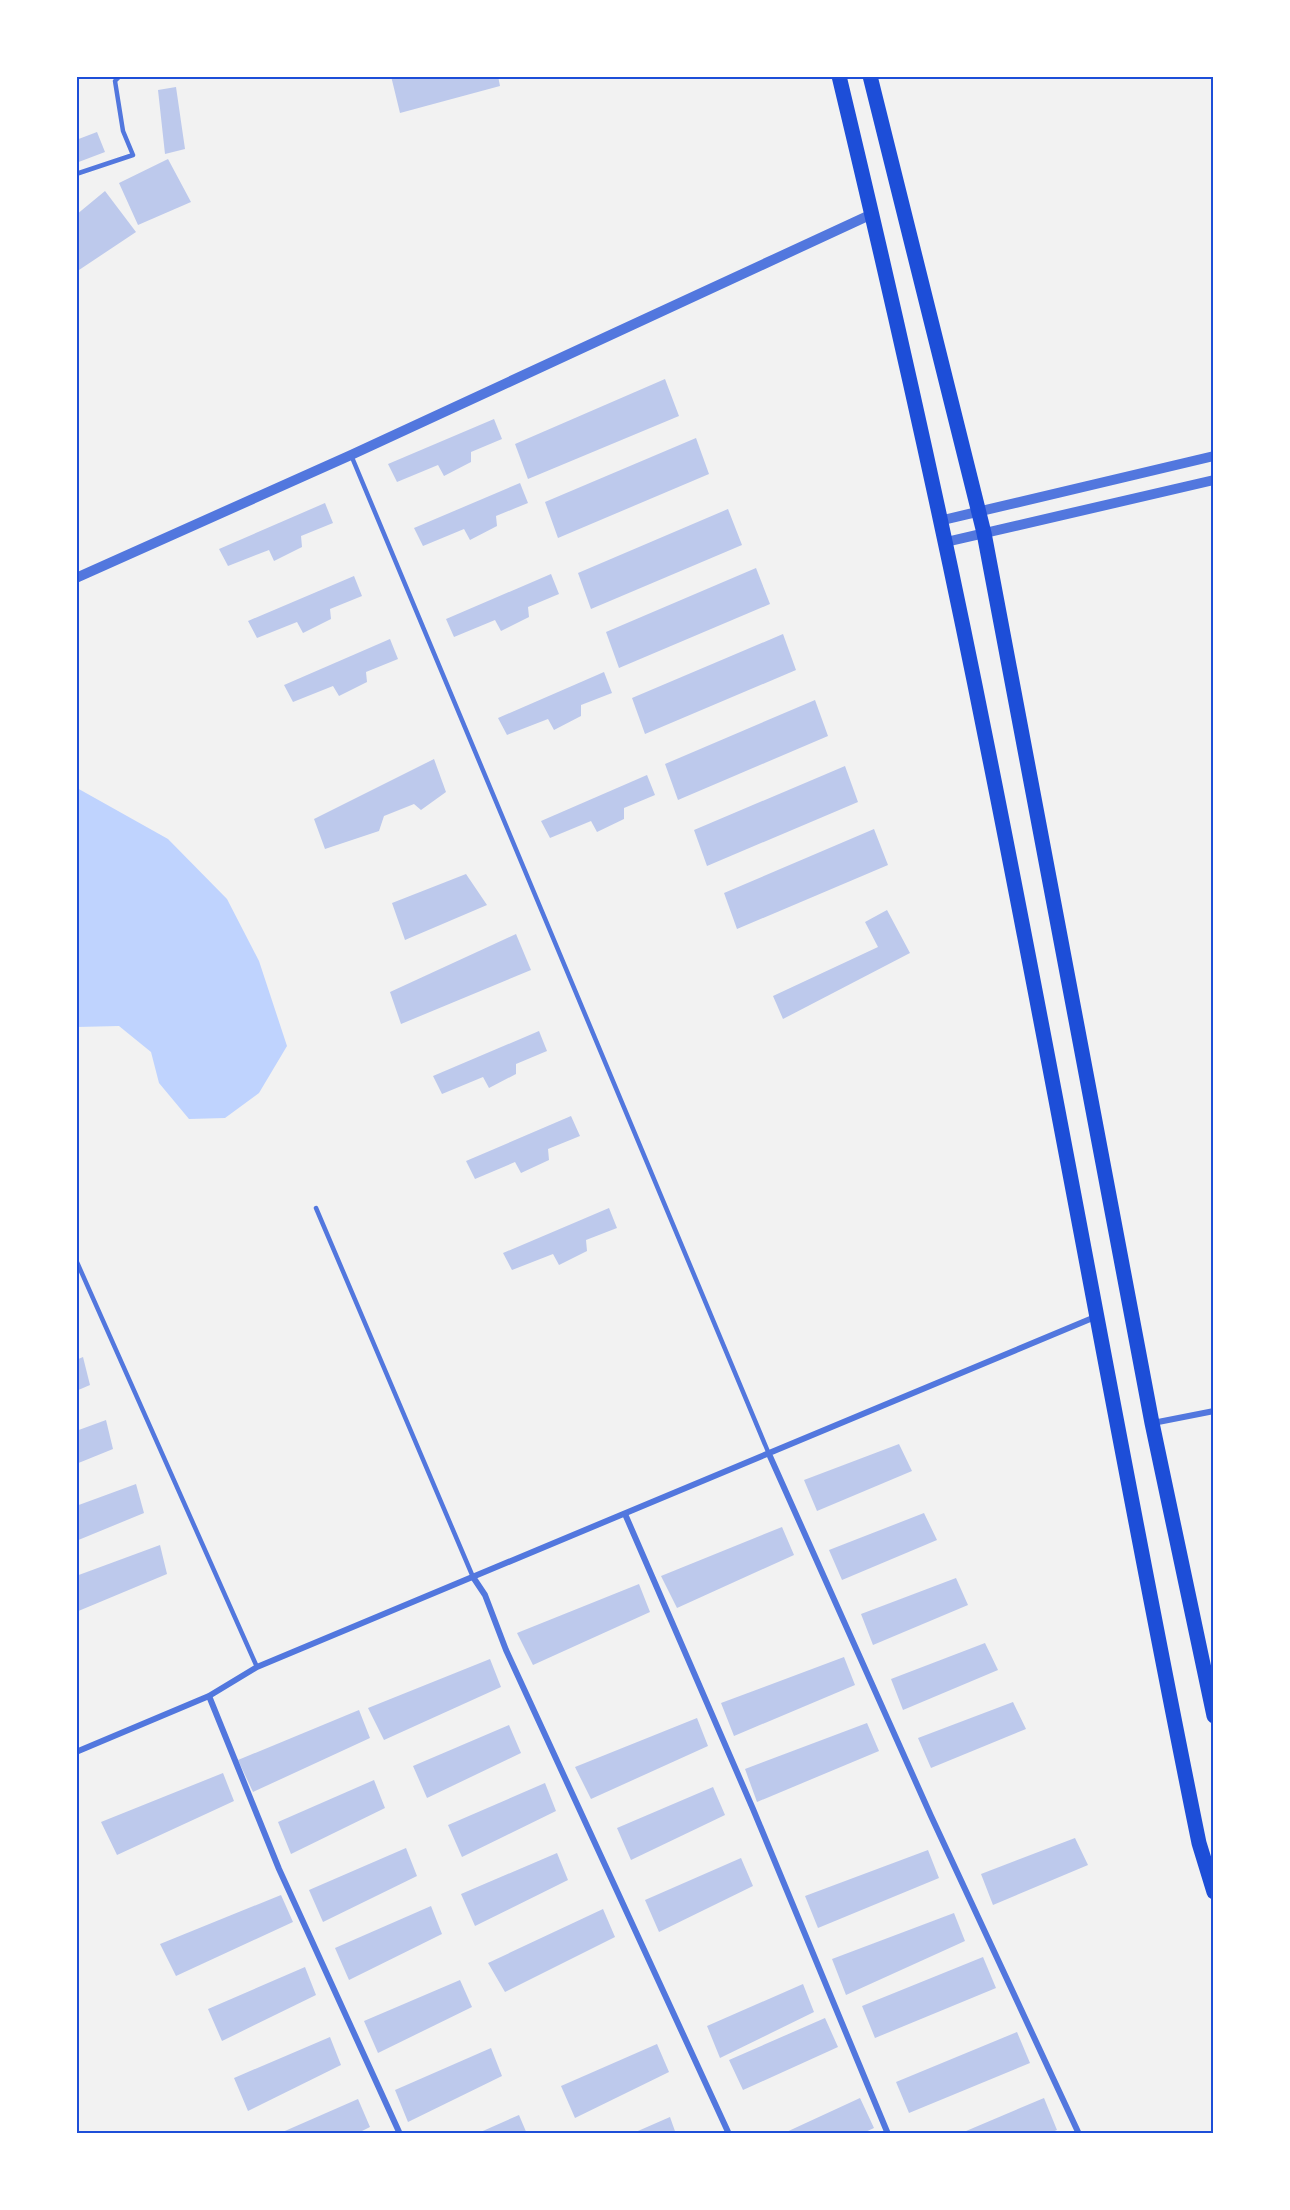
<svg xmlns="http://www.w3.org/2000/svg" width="1290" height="2210" font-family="Raleway,sans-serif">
  <rect width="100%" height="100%" fill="#f2f2f2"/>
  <path fill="#bfd3fe" d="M77 788 168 839 227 899 259 961 287 1046 259 1093 225 1118 189 1119 159 1083 151 1052 119 1026 77 1027Z"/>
  <path fill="#bdc9ec" d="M391 76H498L500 86 400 113Z
    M176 87 185 149 165 154 158 90Z
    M97 132 105 152 76 163V140Z
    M168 159 191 202 138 225 119 183Z
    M105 191 136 232 76 272V215Z
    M665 379 679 416 528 479 515 444Z
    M494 419 502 439 471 452V462L444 476 438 465 397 482 388 464Z
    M696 438 709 474 558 538 545 502Z
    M520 483 528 503 496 516 497 526 470 540 464 529 423 546 414 528Z
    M325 503 333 523 301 536 302 547 274 561 269 550 228 566 219 549Z
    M728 509 742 545 591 609 578 573Z
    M756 568 770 604 619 668 606 632Z
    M551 574 559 594 528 607 529 617 501 631 495 620 454 637 446 619Z
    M354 576 362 596 330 609 331 619 303 633 297 622 257 638 248 621Z
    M783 634 796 670 645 734 632 698Z
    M390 639 398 659 366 672 367 682 339 696 333 686 293 702 284 685Z
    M604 672 612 693 581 705V716L554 730 548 719 507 735 498 718Z
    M815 700 828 736 678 800 665 764Z
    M434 759 446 792 421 810 414 804 384 816 379 831 325 849 314 819Z
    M845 766 858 802 707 866 694 830Z
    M647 775 655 795 624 808V819L597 832 591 821 550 838 541 821Z
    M874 829 888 865 737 929 724 893Z
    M466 874 487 905 405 940 392 903Z
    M887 910 910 953 783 1019 773 996 878 947 865 922Z
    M516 934 531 970 401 1024 390 992Z
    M539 1031 547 1051 516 1064V1074L489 1088 483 1077 442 1094 433 1076Z
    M571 1116 580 1136 548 1149 549 1160 521 1173 515 1162 475 1179 466 1161Z
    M609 1208 617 1228 586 1240 587 1251 559 1265 553 1254 512 1270 503 1253Z
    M83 1357 90 1385 76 1391V1360Z
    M106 1420 113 1449 76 1464V1431Z
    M899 1444 912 1471 817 1511 804 1480Z
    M136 1484 144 1513 76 1541V1506Z
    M924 1513 937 1540 842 1580 829 1550Z
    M782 1527 794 1555 677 1608 661 1576Z
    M160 1545 167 1574 76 1612V1576Z
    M956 1578 968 1605 873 1645 861 1614Z
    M639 1584 650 1612 533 1665 517 1633Z
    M985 1643 998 1670 903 1710 891 1679Z
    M844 1657 855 1685 734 1736 721 1703Z
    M490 1659 501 1687 384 1740 368 1708Z
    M1013 1702 1026 1729 931 1768 918 1738Z
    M359 1710 370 1738 253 1792 238 1760Z
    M697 1718 708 1746 591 1799 575 1767Z
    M867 1723 879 1751 757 1802 745 1769Z
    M509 1725 521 1753 427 1798 413 1766Z
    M223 1773 234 1801 117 1855 101 1822Z
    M374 1780 385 1808 291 1854 278 1822Z
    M545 1783 556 1811 462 1857 448 1825Z
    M713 1787 725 1815 631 1860 617 1828Z
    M1075 1838 1088 1865 993 1905 981 1874Z
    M406 1848 417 1876 323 1922 309 1890Z
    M928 1850 939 1878 818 1928 805 1896Z
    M557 1853 568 1880 475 1926 461 1894Z
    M741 1858 753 1886 659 1932 645 1900Z
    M281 1895 293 1922 176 1976 160 1944Z
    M431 1906 442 1934 349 1980 335 1948Z
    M603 1909 615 1937 505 1992 488 1963Z
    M954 1913 965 1941 846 1995 832 1959Z
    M983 1957 996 1988 875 2038 862 2006Z
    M305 1967 316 1995 222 2041 208 2009Z
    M460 1980 472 2007 378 2053 364 2021Z
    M803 1984 814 2012 720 2058 707 2026Z
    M825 2018 838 2047 743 2090 729 2060Z
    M1017 2032 1030 2063 909 2113 896 2082Z
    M330 2037 341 2065 248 2111 234 2078Z
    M657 2044 669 2072 575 2118 561 2086Z
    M491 2048 502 2076 408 2122 395 2090Z
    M860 2098 874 2128 861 2134H782Z
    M1044 2098 1057 2130 1048 2134H959Z
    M358 2099 370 2127 356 2134H278Z
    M519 2115 527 2134H476Z
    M670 2117 676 2134H631Z"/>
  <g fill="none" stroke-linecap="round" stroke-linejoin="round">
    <path stroke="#5277de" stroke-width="4.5" d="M76 174 133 155 123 131 115 81 120 76
      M351 455 769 1454
      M316 1208 473 1577
      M76 1260 257 1667"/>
    <path stroke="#5277de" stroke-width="6" d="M1153 1423 1214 1411
      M769 1454 931 1816 1079 2134
      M625 1514 753 1809 888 2134
      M473 1577 485 1595 506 1650 729 2134
      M209 1696 279 1869 400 2134
      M76 1752 209 1696 257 1667 1095 1317"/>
    <path stroke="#5277de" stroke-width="10" d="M939 521 1214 456
      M946 542 1214 480
      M76 578 351 455 872 214"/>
    <path stroke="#1d4ed8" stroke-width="15" d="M839 76C892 297 942 518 986 740 1060 1107 1124 1476 1199 1843L1214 1892
      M870 76 984 533 1152 1423 1214 1716"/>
  </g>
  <rect width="1290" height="2210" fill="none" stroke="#ffffff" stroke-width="156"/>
  <rect x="78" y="78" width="1134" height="2054" fill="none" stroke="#1d4ed8" stroke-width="2"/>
</svg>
